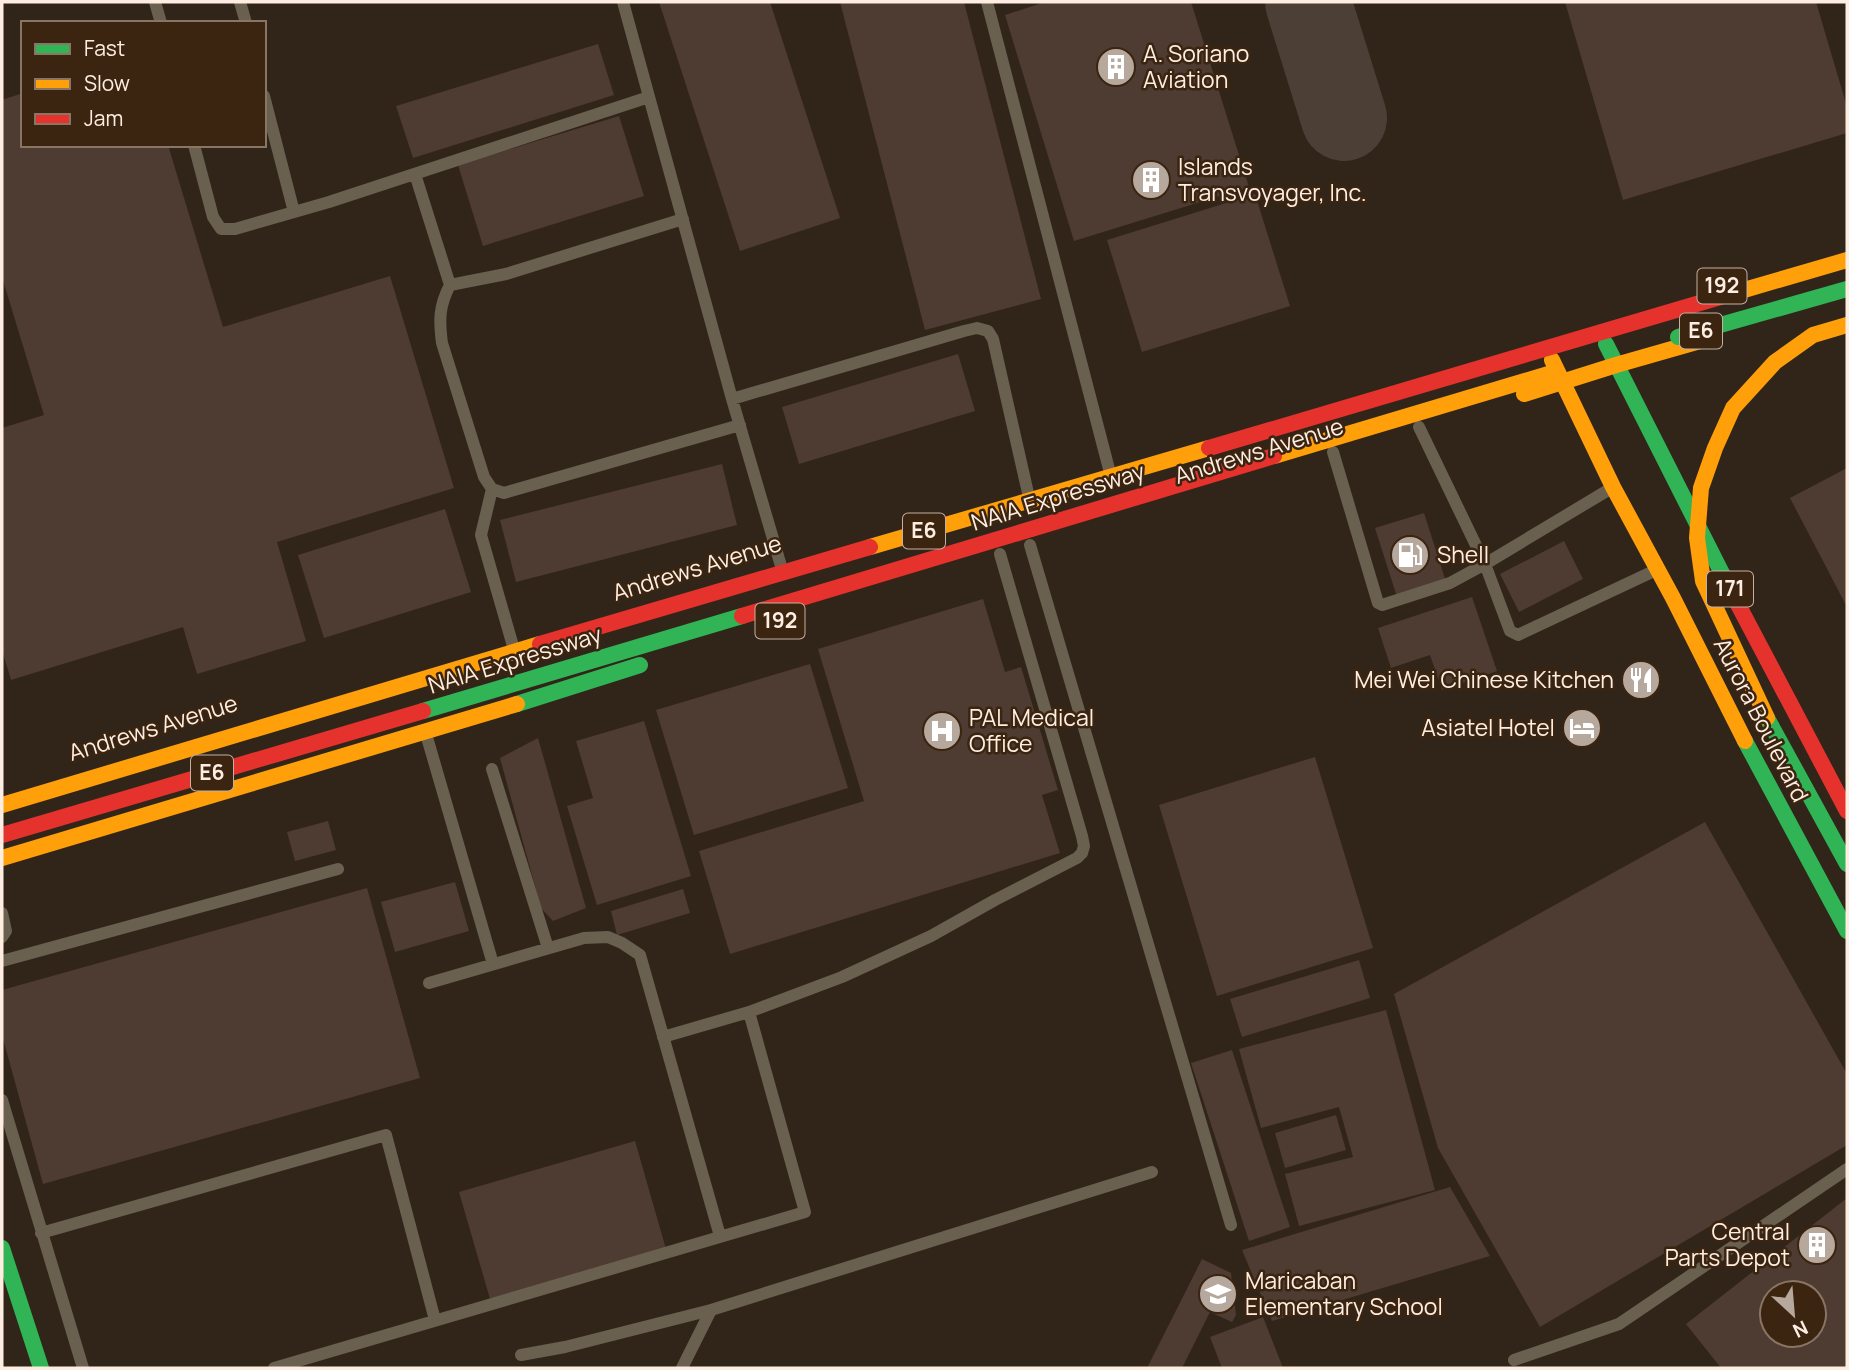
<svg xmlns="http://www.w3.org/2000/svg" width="1849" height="1370" font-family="Manrope,sans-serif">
  <rect width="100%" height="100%" fill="#31251a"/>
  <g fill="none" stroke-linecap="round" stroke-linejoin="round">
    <path stroke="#4c4036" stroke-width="86" d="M1308 2 1344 118"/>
  </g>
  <path fill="#4e3b31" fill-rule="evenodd" d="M659 2H770L840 218 740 251Z
    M840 2H964L1041 299 925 330Z
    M1045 2H1191L1249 187 1074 241 1005 15Z
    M1565 2H1816L1847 107V133L1623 200Z
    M598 44 614 95 413 158 396 106Z
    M23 93V145H168L223 327 390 276 454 488 277 542 306 641 197 674 183 627 11 680 2 650V428L44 415 2 277V100Z
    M619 116 644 196 483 246 458 165Z
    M1255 194 1290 306 1142 352 1107 240Z
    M958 354 975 411 799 464 782 407Z
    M722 464 737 525 516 582 500 520Z
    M1847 468V607L1790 498Z
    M445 509 471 592 324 638 298 555Z
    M1424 513 1446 582 1397 597 1375 528Z
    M1564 541 1583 579 1519 612 1500 574Z
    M1472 597 1497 671 1442 690 1430 655 1391 668 1378 628Z
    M983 599 1005 672 1021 667 1058 790 1042 795 1060 853 730 954 699 851 864 801 818 649Z
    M810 664 848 788 694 835 656 710Z
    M644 721 691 876 597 905 567 806 593 798 576 741Z
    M538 738 586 908 553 921 541 908 500 758Z
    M1315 757 1373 948 1217 996 1159 805Z
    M328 821 336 850 295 861 287 832Z
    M1705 822 1847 1074V1145L1540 1327 1438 1148 1394 994Z
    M455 882 469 931 395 952 381 902Z
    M367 888 420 1078 43 1184 2 1035V990Z
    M683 889 690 913 617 935 611 911Z
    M1359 960 1370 998 1242 1037 1230 999Z
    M1386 1010 1435 1190 1299 1226 1285 1174 1353 1157 1339 1107 1261 1128 1239 1049Z
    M1232 1050 1290 1227 1249 1241 1191 1063Z
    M1336 1115 1346 1150 1285 1168 1275 1133Z
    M635 1141 666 1249 490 1299 459 1192Z
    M1450 1187 1490 1256 1272 1321 1242 1250Z
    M1847 1198V1368H1721L1686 1324ZM1772 1293H1814V1335H1772Z
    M1202 1259 1231 1273 1236 1315 1232 1322 1210 1312 1182 1368H1147Z
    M1263 1317 1283 1368H1222L1210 1337Z"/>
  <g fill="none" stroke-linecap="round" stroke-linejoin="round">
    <path stroke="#69604f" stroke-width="12" d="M155 2 161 23
      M240 2 246 23
      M623 2 732 399 781 566
      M987 2 1109 469
      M264 96 294 212
      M194 145 213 217 221 229H235L329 202 649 97
      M415 174 450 285C439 306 439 320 442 343L484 477 492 489 504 493 740 425
      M450 285 506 274 683 219
      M732 399 964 331 977 328 988 331 993 339 1028 493
      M1419 427 1485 564 1610 489
      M1333 452 1378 603 1382 605 1450 583 1485 564 1510 631 1518 635 1654 571
      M492 489 481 535 513 646
      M1030 545 1231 1225
      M426 734 493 964
      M492 769 548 948
      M2 913 6 931 2 937
      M2 961 338 869
      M429 983 584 938 608 937 622 943 640 955 720 1236
      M663 1037 749 1012 842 977 931 936 995 900 1077 858 1082 853 1084 846 1082 836 1000 554
      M2 1100 83 1368
      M41 1233 386 1135 435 1320
      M521 1355 565 1347 711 1310 1152 1172
      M1514 1360 1619 1324 1847 1169
      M274 1368 805 1212 749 1012
      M682 1368 711 1310"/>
    <path stroke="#30b455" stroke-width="16" d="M1606 344 1732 593
      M517 704 640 665
      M423 711 742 616
      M1767 718 1847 864
      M1745 741 1847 931
      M2 1248 41 1368"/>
    <path stroke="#ff9f0a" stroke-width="16" d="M1552 360 1613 487 1673 598 1745 741
      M1524 394 1616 365 1714 337
      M1274 456 1555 372
      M2 858 517 704"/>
    <path stroke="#e5322d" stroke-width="16" d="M1732 593 1847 811
      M742 616 1274 456"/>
    <path stroke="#30b455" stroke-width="16" d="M1678 337 1847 289"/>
    <path stroke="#ff9f0a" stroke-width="16" d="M1727 295 1847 260
      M870 547 1209 448
      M1767 718 1703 581 1697 538 1701 488 1715 448 1733 408 1775 362 1813 335 1847 325
      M2 805 540 644"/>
    <path stroke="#e5322d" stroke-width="16" d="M1209 448 1727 295
      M540 644 870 547
      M2 835 423 711"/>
  </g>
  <defs>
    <symbol id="building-disc" viewBox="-11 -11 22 22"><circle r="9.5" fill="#b6a89c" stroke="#3b2410"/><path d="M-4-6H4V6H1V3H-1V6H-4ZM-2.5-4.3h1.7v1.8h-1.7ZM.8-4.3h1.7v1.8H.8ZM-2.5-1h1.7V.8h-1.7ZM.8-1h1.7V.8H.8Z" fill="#fff"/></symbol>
    <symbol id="fuel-disc" viewBox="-11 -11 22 22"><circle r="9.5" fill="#b6a89c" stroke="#3b2410"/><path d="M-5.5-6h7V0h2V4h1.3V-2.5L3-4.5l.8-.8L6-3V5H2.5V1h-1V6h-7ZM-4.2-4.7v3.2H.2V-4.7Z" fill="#fff"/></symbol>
    <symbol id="restaurant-disc" viewBox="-11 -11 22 22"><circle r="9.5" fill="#b6a89c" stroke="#3b2410"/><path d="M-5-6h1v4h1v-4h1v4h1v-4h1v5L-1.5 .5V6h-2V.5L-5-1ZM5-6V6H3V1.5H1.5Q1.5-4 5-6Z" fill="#fff"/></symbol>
    <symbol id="hotel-disc" viewBox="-11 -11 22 22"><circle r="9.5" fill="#b6a89c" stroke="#3b2410"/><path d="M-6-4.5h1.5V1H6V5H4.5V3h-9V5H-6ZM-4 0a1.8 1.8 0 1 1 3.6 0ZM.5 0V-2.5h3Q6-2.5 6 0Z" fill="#fff"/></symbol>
    <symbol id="hospital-disc" viewBox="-11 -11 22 22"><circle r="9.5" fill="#b6a89c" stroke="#3b2410"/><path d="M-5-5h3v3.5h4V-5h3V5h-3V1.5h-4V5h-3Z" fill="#fff"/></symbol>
    <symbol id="school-disc" viewBox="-11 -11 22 22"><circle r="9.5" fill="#b6a89c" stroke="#3b2410"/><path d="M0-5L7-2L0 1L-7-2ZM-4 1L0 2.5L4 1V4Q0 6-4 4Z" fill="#fff"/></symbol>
  </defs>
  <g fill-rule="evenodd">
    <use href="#building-disc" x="1094" y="45" width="44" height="44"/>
    <use href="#building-disc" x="1129" y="158" width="44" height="44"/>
    <use href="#fuel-disc" x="1388" y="533" width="44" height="44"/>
    <use href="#restaurant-disc" x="1619" y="658" width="44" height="44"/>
    <use href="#hotel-disc" x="1560" y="706" width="44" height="44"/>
    <use href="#hospital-disc" x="920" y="709" width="44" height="44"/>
    <use href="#building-disc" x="1795" y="1223" width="44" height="44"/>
    <use href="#school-disc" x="1196" y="1272" width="44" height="44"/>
  </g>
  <g text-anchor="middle" stroke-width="5" stroke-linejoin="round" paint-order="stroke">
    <g fill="#3b2410" stroke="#c4b1a3" stroke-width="2">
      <rect x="1697.5" y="268.5" width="49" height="35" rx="5"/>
      <rect x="1680" y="313.5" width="42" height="35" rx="5"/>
      <rect x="903" y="513.5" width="42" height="35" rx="5"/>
      <rect x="1707" y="571.5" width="46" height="35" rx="5"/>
      <rect x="755.5" y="603.5" width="49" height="35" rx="5"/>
      <rect x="191" y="755.5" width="42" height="35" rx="5"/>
    </g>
    <g font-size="21" font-weight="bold" fill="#feeee2">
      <text x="1722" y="293">192</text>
      <text x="1701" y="338">E6</text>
      <text x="924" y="538">E6</text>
      <text x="1730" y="596">171</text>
      <text x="780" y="628">192</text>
      <text x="212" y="780">E6</text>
    </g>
    <g font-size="23" fill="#feeee2" stroke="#3b2410" text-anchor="start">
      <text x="1143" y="62">A. Soriano<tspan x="1143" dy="26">Aviation</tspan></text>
      <text x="1178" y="175">Islands<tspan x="1178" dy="26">Transvoyager, Inc.</tspan></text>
      <text x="1437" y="563">Shell</text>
      <text x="1614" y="688" text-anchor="end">Mei Wei Chinese Kitchen</text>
      <text x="969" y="726">PAL Medical<tspan x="969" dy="26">Office</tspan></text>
      <text x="1555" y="736" text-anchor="end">Asiatel Hotel</text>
      <text x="1790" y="1240" text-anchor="end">Central<tspan x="1790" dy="26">Parts Depot</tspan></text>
      <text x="1245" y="1289">Maricaban<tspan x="1245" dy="26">Elementary School</tspan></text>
    </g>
    <g font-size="23" fill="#feeee2" stroke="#3b2410">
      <text transform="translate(1259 451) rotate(-17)" y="8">Andrews Avenue</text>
      <text transform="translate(1058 497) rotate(-17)" y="8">NAIA Expressway</text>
      <text transform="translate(697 568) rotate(-17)" y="8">Andrews Avenue</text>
      <text transform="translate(515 660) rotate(-17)" y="8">NAIA Expressway</text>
      <text transform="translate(1761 720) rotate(63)" y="8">Aurora Boulevard</text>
      <text transform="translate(153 728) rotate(-17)" y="8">Andrews Avenue</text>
    </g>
  </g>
  <rect width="1849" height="1370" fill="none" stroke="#feeee2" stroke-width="7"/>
  <rect x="21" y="21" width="245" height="126" fill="#3b2410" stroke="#897564" stroke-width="2"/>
  <rect x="35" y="44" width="35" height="10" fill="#30b455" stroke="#897564" stroke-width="2"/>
  <text x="84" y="56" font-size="21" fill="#feeee2">Fast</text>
  <rect x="35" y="79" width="35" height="10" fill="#ff9f0a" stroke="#897564" stroke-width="2"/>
  <text x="84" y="91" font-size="21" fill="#feeee2">Slow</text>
  <rect x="35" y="114" width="35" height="10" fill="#e5322d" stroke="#897564" stroke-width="2"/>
  <text x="84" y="126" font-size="21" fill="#feeee2">Jam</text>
  <g transform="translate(1793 1314) rotate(154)"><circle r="33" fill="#3b2410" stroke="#897564" stroke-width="2"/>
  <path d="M0-5L12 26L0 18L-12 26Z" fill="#b6a89c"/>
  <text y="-10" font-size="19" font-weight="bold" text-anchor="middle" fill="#feeee2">N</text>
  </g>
</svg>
